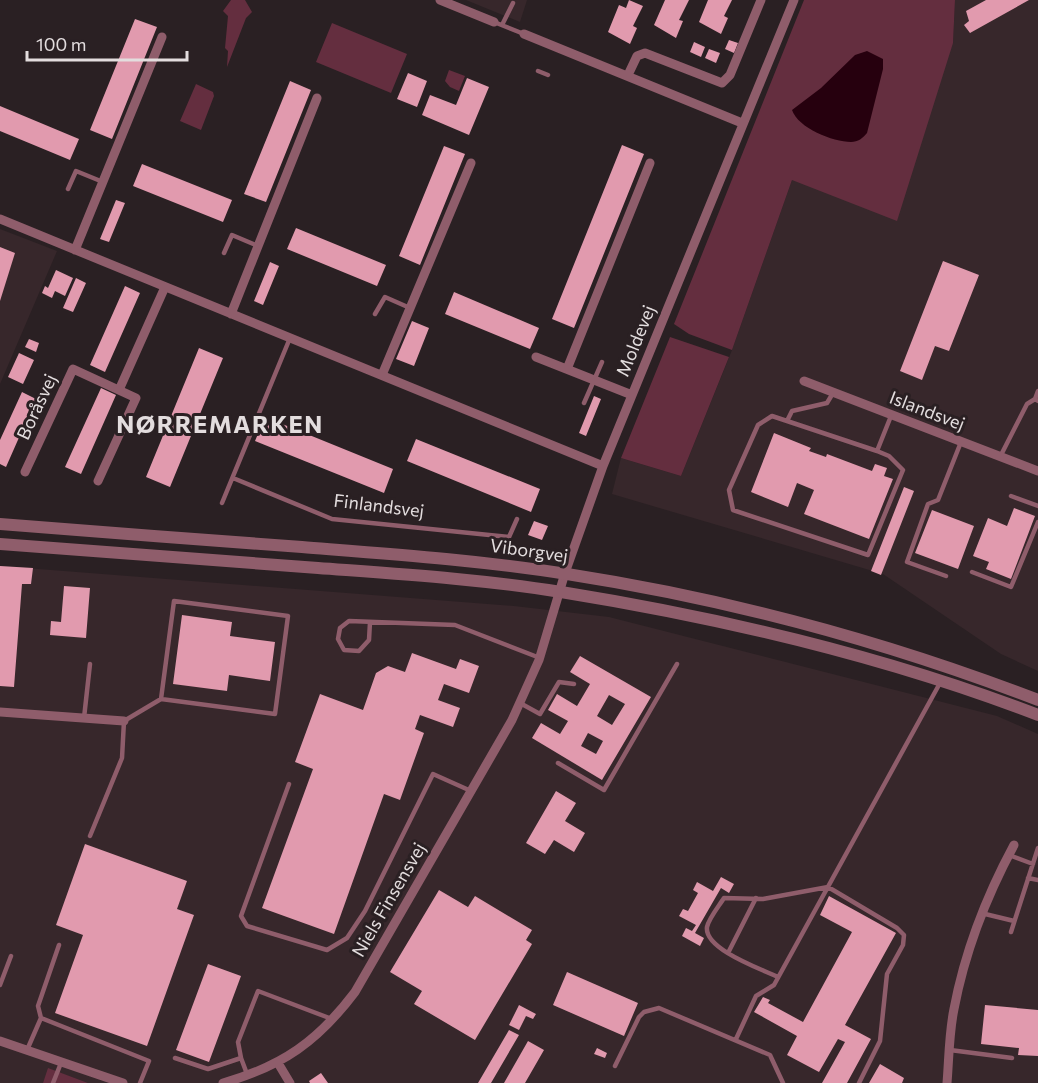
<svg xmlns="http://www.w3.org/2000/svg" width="1038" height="1083" font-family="Commissioner,sans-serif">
  <rect width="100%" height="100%" fill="#2a2023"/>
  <path fill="#37272b" d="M466 0H527L520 22Z
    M955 0H1038V671L1001 654 883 574 612 494 621 458 681 476 732 350 792 180 953 43Z
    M0 229 57 251 0 384Z
    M0 566 514 606 609 617 997 716 1038 734V1083H88L49 1069 43 1083H0Z"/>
  <path fill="#642e3f" d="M231 0H245L252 12 246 18 227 67 228 51 225 48 228 16 223 11Z
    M804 0H955L953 43 897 221 792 180 732 350 689 334 674 324Z
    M332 23 407 54 391 93 316 62Z
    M449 70 465 76 459 91 450 87 445 81Z
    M196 84 213 92 214 96 201 130 180 121Z
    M670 337 729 357 681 476 621 458Z
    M48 1068 88 1083H43Z"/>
  <path fill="#26000e" d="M867 51 883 59V69L867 133C863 138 858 142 851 142 833 142 798 128 792 110L821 88 855 55Z"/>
  <path fill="#e19aae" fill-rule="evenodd" d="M629 0 643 6 633 26 637 28 630 44 608 32 619 5 626 8Z
    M665 0H689L679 20 683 21 676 38 654 25Z
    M708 0H732L724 16 728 18 721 34 699 22Z
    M986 0H1029L970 33 964 25 969 21 966 11Z
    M135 19 157 27 112 139 90 130Z
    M729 40 738 43 734 53 725 49Z
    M694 42 705 47 701 57 690 52Z
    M709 49 720 53 716 63 705 58Z
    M408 73 427 81 417 107 397 99Z
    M467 78 489 87 469 135 422 115 430 95 456 105Z
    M290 81 311 90 266 202 244 194Z
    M0 106 79 139 70 160 0 131Z
    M622 145 644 154 574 328 552 319Z
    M444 146 465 154 420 265 399 256Z
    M142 164 232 200 223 222 133 186Z
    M116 200 125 203 109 242 100 239Z
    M296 228 386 265 377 286 287 249Z
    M0 247 15 253 0 301Z
    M943 261 979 275 949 351 935 346 922 380 900 371Z
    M270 262 279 266 263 305 254 301Z
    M56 270 73 278 65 296 55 291 52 298 42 293 45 286 48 288Z
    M76 278 86 283 73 312 63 308Z
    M125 286 140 293 105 372 90 365Z
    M454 292 539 328 530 349 445 314Z
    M412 321 429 328 414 366 396 359Z
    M29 339 39 343 36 352 25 347Z
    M199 348 223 358 170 487 146 477Z
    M19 353 34 360 23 384 8 377Z
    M101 388 116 395 81 474 65 467Z
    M22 392 36 399 6 467 0 464V440Z
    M594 396 601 399 586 436 579 433Z
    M265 417 393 469 384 493 255 441Z
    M774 433 811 448 809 451 826 457 827 454 872 471 875 464 887 468 884 476 893 479 869 539 804 514 814 490 797 483 788 507 751 492Z
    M416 439 540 489 531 512 407 461Z
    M904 487 914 491 881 575 871 571Z
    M1014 508 1035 516 1011 579 986 569 989 562 973 556 988 518 1007 526Z
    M932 510 974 526 958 569 915 553Z
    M534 521 548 526 542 540 528 535Z
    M0 566 33 568 31 584H22L14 687 0 686Z
    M64 586 90 588 86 638 50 635 51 621 61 622Z
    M182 615 232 622 230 636 275 642 270 681 229 675 227 691 173 684Z
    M412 653 456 669 460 659 479 666 469 693 444 684 438 700 460 708 453 727 420 715 415 729 424 733 400 800 384 794 334 934 262 908 313 769 295 762 320 694 363 710 376 673 388 666 405 672Z
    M580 656 651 697 602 780 532 738 541 723 560 734 568 721 548 710 557 694 577 706 590 684 570 672ZM609 695 625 704 612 725 597 716ZM588 733 603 741 596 754 581 746Z
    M556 791 576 803 565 821 585 833 574 852 554 840 545 854 526 843Z
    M85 844 187 881 177 909 194 915 147 1046 55 1013 83 935 56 925Z
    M721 877 734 884 729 893 721 888 695 933 704 938 700 946 682 936 686 928 692 931 696 925 679 916 683 909 688 911 698 893 693 890 697 882 713 891Z
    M439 890 468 907 475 896 532 930 526 940 532 944 475 1040 414 1004 422 991 390 972Z
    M829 896 896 933 845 1025 871 1039 847 1083H822L845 1042 838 1039 819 1072 787 1055 797 1036 754 1012 763 997 770 1000 768 1003 803 1022 852 932 820 915Z
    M208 964 241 976 209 1062 176 1050Z
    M567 972 638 1003 624 1036 553 1005Z
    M519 1005 536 1014 533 1019 526 1016 519 1030 509 1025Z
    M985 1005 1038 1010V1056L1018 1055 1019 1048 981 1044Z
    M509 1030 519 1035 491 1083H478Z
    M528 1041 544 1050 525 1083H504Z
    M597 1048 607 1053 605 1058 594 1054Z
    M880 1064 904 1078 902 1083H869Z
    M321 1073 328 1083H310L309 1081Z"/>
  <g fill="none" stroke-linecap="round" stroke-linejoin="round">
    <path stroke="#8f5d6b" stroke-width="4.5" d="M494 22 524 34
      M502 25 513 3
      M538 71 548 75
      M68 189 76 171 103 182
      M224 253 232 235 258 246
      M375 314 385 297 410 308
      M1038 391 1035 399 1038 401
      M833 393 827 403 792 411 787 421 772 416 758 425 729 490 733 510 868 555 903 470 889 456 877 451 891 416
      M584 403 602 362
      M787 421 877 451
      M1000 457 1027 404 1035 399
      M233 478 332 519 509 537 517 519
      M1011 496 1038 506
      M222 503 290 338
      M972 572 1011 587 1038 522
      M946 576 907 562 928 504 938 500 961 442
      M370 622 369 640 359 651 344 650 338 639 340 628 349 621 455 625 540 658
      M520 703 540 714 559 682 574 684
      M84 718 90 664
      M558 763 604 790 677 664
      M289 784 241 916 247 926 327 950 347 938 365 911 433 774 471 791
      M90 836 122 758 124 721 161 699 275 714 288 616 174 601 161 699
      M1009 855 1033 864
      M1028 878 1038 880
      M981 913 1014 921
      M1011 932 1038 848
      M728 953 756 898
      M778 977C761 969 704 949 707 927 709 918 719 906 724 898L763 899 828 887 897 928 904 935 903 945 887 974 880 1041 859 1083
      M0 985 11 956
      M41 1018 38 1006 59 945
      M736 1039 756 996 774 985 940 683
      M27 1050 41 1018 149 1061 140 1083
      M950 1050 1012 1058
      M175 1058 208 1069 241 1058 247 1074
      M241 1058 238 1042 258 991 332 1019
      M615 1066 639 1017 644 1012 659 1008 770 1055 783 1083
      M53 1083 61 1063"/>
    <path stroke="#8f5d6b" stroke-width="9" d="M440 0 494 22
      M524 34 742 123
      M628 75 637 56 645 53 722 83 730 75 761 0
      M0 219 603 466
      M75 250 162 37
      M231 314 317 98
      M536 357 632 395
      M567 369 650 163
      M382 375 471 163
      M804 381 1038 471
      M119 390 165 287
      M25 472 73 369 136 398 98 481
      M0 712 124 721
      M0 1041 123 1083
      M278 1063 290 1083
      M223 1083C283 1066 318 1041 355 992L512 720 539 660 565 573 603 466 794 0
      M947 1083C949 1059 949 1033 954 1009 965 951 986 897 1014 845"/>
    <path stroke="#8f5d6b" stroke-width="12" d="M0 524C101 532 201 540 302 547 391 554 479 560 567 574 728 599 885 641 1038 700
      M0 544C106 552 212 560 318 568 399 574 481 579 561 592 722 618 885 656 1038 715"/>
  </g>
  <g text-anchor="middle" stroke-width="6" stroke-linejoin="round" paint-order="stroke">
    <g font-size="18" fill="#e3ddde" stroke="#2a2023">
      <text transform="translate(636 341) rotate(-68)" y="6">Moldevej</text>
      <text transform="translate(37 407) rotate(-65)" y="6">Boråsvej</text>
      <text transform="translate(927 411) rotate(21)" y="6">Islandsvej</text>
      <text transform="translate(379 506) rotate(7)" y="6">Finlandsvej</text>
      <text transform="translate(529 551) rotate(8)" y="6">Viborgvej</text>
      <text transform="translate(389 900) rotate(-60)" y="6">Niels Finsensvej</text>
    </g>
    <g font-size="24" font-weight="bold" letter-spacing="1.5" fill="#e3ddde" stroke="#2a2023">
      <text x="220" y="433">NØRREMARKEN</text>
    </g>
  </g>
  <path d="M27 51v9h160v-9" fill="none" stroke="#e3ddde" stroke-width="3"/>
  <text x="36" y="51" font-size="18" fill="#e3ddde" stroke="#2a2023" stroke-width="4.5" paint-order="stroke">100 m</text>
</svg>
